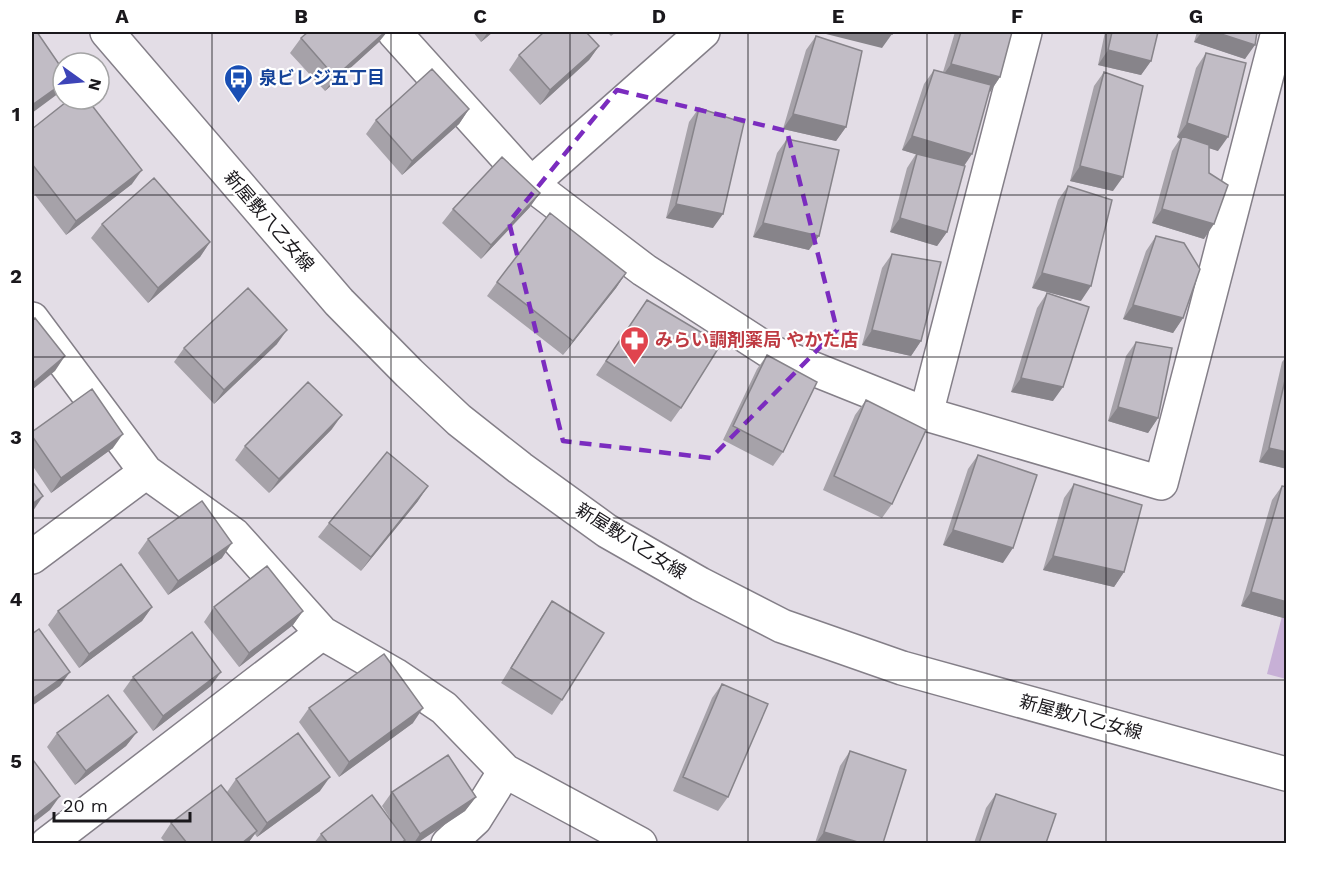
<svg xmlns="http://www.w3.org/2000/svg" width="1318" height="875" font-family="'Work Sans','Noto Sans JP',sans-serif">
  <rect width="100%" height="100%" fill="#e3dde6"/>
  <path fill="#c7b0d6" d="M1286 601V679L1267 674Z"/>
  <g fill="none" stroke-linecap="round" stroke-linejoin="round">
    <defs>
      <path id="minor" d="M107 32 339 302 409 373 459 420 520 468 607 531 700 584 782 626 902 668 1286 774
        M394 32 531 184 644 270 769 351 926 414 1161 483 1278 32
        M531 184 703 32
        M32 319 146 472 234 535 322 633 395 675 444 708 505 771 640 844
        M926 414 1025 32
        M32 557 146 472
        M47 844 322 633
        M448 844 475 819 505 771"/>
    </defs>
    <use href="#minor" stroke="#847f88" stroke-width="36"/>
    <use href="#minor" stroke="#fff" stroke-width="33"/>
  </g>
  <path fill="#a6a2a9" d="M473 32H493L481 42Z
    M607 32H616L611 36Z
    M955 32H1012L1000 77 990 92 989 91 964 166 947 232 937 246 890 232 907 168 916 154 902 150 924 84 934 70 943 72Z
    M1105 32H1158L1151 61 1141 75 1098 65Z
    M1197 32H1257L1245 59 1194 42Z
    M816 36 846 127 836 141 783 129 806 50Z
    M301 38 379 42 325 91 290 53Z
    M599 46 589 60 540 105 509 70 519 55Z
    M1206 53 1218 151 1209 148 1204 239 1152 223 1172 151 1180 139 1177 137 1196 68Z
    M1104 72 1113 191 1070 181 1094 86Z
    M699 108 713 228 666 218 689 122Z
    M469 109 459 124 402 175 366 134 376 120Z
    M32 129 132 184 66 235 32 191Z
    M787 139 809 250 753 237 777 153Z
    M1068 186 1081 301 1032 288 1058 200Z
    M530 207 481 259 442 223 453 209Z
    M102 224 210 242 200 257 148 303 91 238Z
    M1156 236 1183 318 1173 333 1123 319 1146 251Z
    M892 254 921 341 911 356 862 345 882 268Z
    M626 273 616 288 563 355 487 296 497 282Z
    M1047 293 1053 401 1011 392 1037 308Z
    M647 300 681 408 671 422 596 375Z
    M1136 342 1158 418 1148 433 1108 421 1126 356Z
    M277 344 214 404 174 362 184 348Z
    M767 355 783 452 773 466 723 440 757 369Z
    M1287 356V469L1259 462 1282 362Z
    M866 400 892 504 882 518 823 490 855 415Z
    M332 429 269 493 235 460 245 446Z
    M32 432 113 448 51 493 32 465Z
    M978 455 1003 563 943 545 968 469Z
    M1074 484 1124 572 1114 587 1043 570 1064 498Z
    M1282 486 1287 487V619L1241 606 1272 500Z
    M418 501 361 571 318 537 329 523Z
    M148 539 222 558 168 595 138 553Z
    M552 601 562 700 552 715 501 683 542 616Z
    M152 607 142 621 79 668 48 625 58 611Z
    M214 607 303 611 293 625 239 667 204 622Z
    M133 677 211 686 153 731 123 691Z
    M722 684 728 797 718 811 673 791 712 698Z
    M309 708 413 723 339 777 299 722Z
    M137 732 126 746 75 785 47 747 57 733Z
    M850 751 883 843H815L840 766Z
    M236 779 320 791 257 837 255 834 248 843H166L161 838 171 823 227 792Z
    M392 792 476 797 465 811 417 843H407L405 841 403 843H314L321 834H400L382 806Z
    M996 794 1046 843H974L986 808Z"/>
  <path fill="#87848a" d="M385 32H387L379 42 325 91 335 77Z
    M488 32H493L481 42Z
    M824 32H881L892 34 882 48 822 33Z
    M1202 32H1215L1255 45 1245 59 1194 42Z
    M599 46 589 60 540 105 550 90Z
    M1108 50 1151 61 1141 75 1098 65Z
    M951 64 1000 77 990 92 941 78Z
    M63 83V88L59 93 32 113V105Z
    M469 109 459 124 402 175 412 161Z
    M793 114 846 127 836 141 783 129Z
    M1187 123 1228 137 1218 151 1181 139 1182 136 1180 139 1177 137Z
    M912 136 972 154 962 169 902 150Z
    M1080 166 1123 177 1113 191 1070 181Z
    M142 170 132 184 66 235 76 221Z
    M540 193 530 207 481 259 491 245Z
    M676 204 723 214 713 228 666 218Z
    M1162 209 1214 224 1204 239 1152 223Z
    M900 218 947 232 937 246 890 232Z
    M763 223 819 236 809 250 753 237Z
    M210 242 200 257 148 303 158 288Z
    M626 273 616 288 563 355 573 341Z
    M1042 273 1091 286 1081 301 1032 288Z
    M1133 305 1183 318 1173 333 1123 319Z
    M287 330 277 344 214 404 224 390Z
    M872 330 921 341 911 356 862 345Z
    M65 356 55 371 32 390V384Z
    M1021 378 1063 387 1053 401 1011 392Z
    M1118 407 1158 418 1148 433 1108 421Z
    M342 415 332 429 269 493 279 479Z
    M123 434 113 448 51 493 61 478Z
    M1269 448 1287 452V469L1259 462Z
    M428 486 418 501 361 571 371 557Z
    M43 496 33 511H32V504Z
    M953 530 1013 548 1003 563 943 545Z
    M232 543 222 558 168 595 178 581Z
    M1053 556 1124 572 1114 587 1043 570Z
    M1251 592 1287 602V619L1241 606Z
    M152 607 142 621 79 668 89 654Z
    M303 611 293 625 239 667 249 653Z
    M70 672 60 686 32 706V699Z
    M221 672 211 686 153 731 163 716Z
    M423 708 413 723 339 777 349 762Z
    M137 732 126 746 75 785 86 771Z
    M330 777 320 791 257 837 267 823Z
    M60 796 50 810 32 824V818Z
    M476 797 465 811 417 843H414L420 834Z
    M257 831 248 843H242Z
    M824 832 861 843H816Z"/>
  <path fill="#c1bcc5" stroke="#87848a" stroke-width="1.5" d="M32 32H37L63 70V83L32 105Z
    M308 32H385L335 77 301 38Z
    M544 32H586L599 46 550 90 519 55Z
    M881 32H892V34Z
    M961 32H1012L1000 77 951 64Z
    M1112 32H1158L1151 61 1108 50Z
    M1215 32H1257L1255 45Z
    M816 36 862 51 846 127 793 114Z
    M1206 53 1246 63 1228 137 1187 123Z
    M432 69 469 109 412 161 376 120Z
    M934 70 991 85 972 154 912 136Z
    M1104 72 1143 86 1123 177 1080 166Z
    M70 99H87L142 170 76 221 32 164V129Z
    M699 108 744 123 723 214 676 204Z
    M1182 136 1209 145V173L1228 185 1214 224 1162 209Z
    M787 139 839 150 819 236 763 223Z
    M917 154 965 166 947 232 900 218Z
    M502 157 540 193 491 245 453 209Z
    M154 178 210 242 158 288 102 224Z
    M1068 186 1112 200 1091 286 1042 273Z
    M550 213 626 273 573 341 497 282Z
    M1156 236 1184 243 1200 269 1183 318 1133 305Z
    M892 254 941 262 921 341 872 330Z
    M248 288 287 330 224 390 184 348Z
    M1047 293 1089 307 1063 387 1021 378Z
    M647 300 721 344 681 408 606 361Z
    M35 318 65 356 32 384V321Z
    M1136 342 1172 348 1158 418 1118 407Z
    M767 355 817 382 783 452 733 426Z
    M1287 372V452L1269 448Z
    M308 382 342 415 279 479 245 446Z
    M92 389 123 434 61 478 32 436V432Z
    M866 400 926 430 892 504 834 476Z
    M387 452 428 486 371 557 329 523Z
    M978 455 1037 475 1013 548 953 530Z
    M32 481 43 496 32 504Z
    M1074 484 1142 505 1124 572 1053 556Z
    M1282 486 1287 487V602L1251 592Z
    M202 501 232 543 178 581 148 539Z
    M121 564 152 607 89 654 58 611Z
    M267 566 303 611 249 653 214 607Z
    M552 601 604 633 562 700 511 668Z
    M39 629 70 672 32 699V634Z
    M192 632 221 672 163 716 133 677Z
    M384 654 423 708 349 762 309 708Z
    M722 684 768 704 728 797 683 777Z
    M108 695 137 732 86 771 57 733Z
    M298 733 330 777 267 823 236 779Z
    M850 751 906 770 883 843H861L824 832Z
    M448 755 476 797 420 834 392 792Z
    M33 760 60 796 32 818V761Z
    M221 785 257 831 242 843H187L171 823Z
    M996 794 1056 814 1046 843H979Z
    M372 795 405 840 401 843H328L321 834Z"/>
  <path fill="none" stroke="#7b2cbf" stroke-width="4.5" stroke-dasharray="12 8" stroke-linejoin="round" d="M617 90 787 131 837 330 711 458 563 441 509 222Z"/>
  <path fill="none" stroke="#1a181c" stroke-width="1.5" stroke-opacity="0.55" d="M212 32V844M391 32V844M570 32V844M748 32V844M927 32V844M1106 32V844M32 195H1286M32 357H1286M32 518H1286M32 680H1286"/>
  <defs>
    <symbol id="bus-pin" viewBox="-11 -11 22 30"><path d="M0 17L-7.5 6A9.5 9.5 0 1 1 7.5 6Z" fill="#1a4fb4" stroke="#fff"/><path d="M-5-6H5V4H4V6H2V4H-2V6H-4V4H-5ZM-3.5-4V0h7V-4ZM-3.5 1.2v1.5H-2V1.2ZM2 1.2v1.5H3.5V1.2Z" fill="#fff"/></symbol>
    <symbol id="pharmacy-pin" viewBox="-11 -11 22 30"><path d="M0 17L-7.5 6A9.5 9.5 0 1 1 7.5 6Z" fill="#e0444e" stroke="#fff"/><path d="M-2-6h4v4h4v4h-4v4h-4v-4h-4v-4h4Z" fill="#fff"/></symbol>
  </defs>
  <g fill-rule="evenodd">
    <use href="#bus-pin" x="222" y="62" width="33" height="45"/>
    <use href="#pharmacy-pin" x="618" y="324" width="33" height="45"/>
  </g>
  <g text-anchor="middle" stroke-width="4.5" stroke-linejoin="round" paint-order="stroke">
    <g font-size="18" font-weight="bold" fill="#164399" stroke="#fff" text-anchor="start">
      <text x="259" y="84">泉ビレジ五丁目</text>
    </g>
    <g font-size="18" fill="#1a181c" stroke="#fff">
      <text transform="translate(269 221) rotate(49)" y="6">新屋敷八乙女線</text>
      <text transform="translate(631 541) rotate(32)" y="6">新屋敷八乙女線</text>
      <text transform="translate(1081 717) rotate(15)" y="6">新屋敷八乙女線</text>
    </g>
    <g font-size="18" font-weight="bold" fill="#be3a42" stroke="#fff" text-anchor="start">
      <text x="655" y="346">みらい調剤薬局 やかた店</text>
    </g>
  </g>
  <rect width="1318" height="875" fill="none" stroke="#ffffff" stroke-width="66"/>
  <g transform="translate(81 81) rotate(105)"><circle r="28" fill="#ffffff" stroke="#a3a3a4" stroke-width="1.5"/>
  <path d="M0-4.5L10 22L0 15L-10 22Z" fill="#3d44b8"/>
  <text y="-9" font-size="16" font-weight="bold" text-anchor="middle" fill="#1a181c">N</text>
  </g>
  <path d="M54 812v9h136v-9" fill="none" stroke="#1a181c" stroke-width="3"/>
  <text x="63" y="812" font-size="18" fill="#1a181c" stroke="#ffffff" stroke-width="4.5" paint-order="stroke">20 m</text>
  <rect x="33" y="33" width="1252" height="809" fill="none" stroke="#1a181c" stroke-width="2"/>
  <g font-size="20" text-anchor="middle" font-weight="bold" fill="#1a181c">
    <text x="122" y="23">A</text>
    <text x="301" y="23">B</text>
    <text x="480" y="23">C</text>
    <text x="659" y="23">D</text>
    <text x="838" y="23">E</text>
    <text x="1017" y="23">F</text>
    <text x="1196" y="23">G</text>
    <text x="16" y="121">1</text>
    <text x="16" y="283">2</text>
    <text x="16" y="444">3</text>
    <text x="16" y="606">4</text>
    <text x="16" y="768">5</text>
  </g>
</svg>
